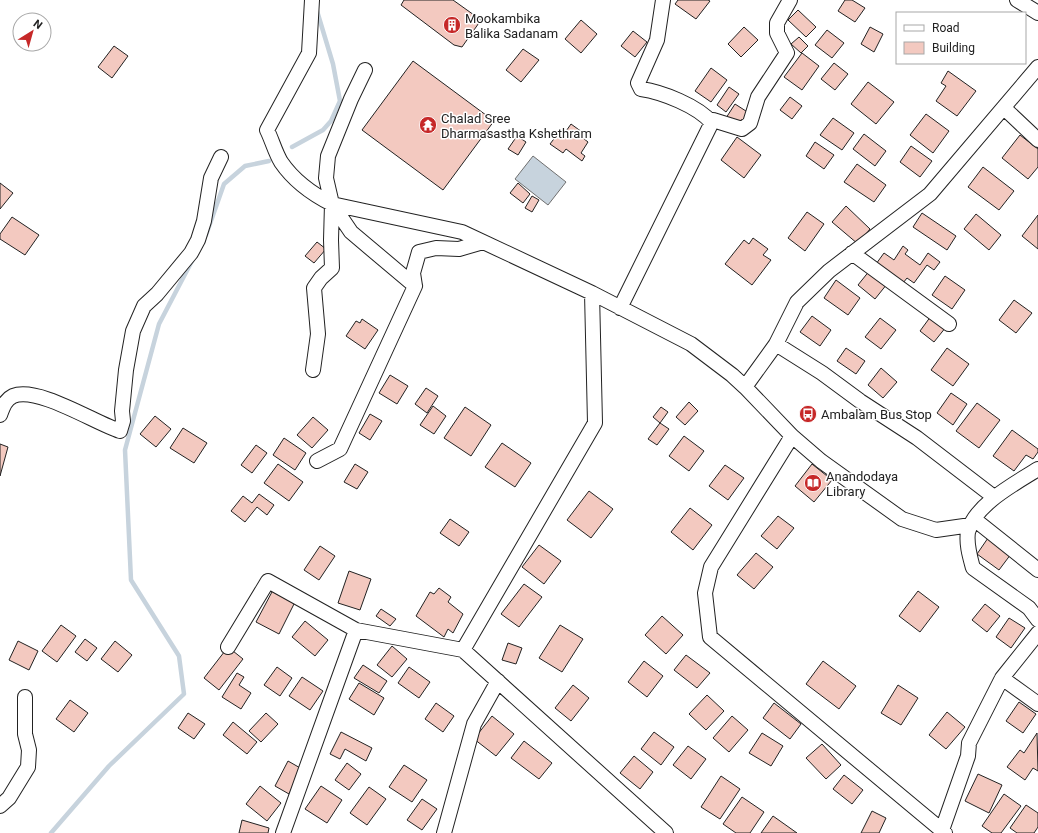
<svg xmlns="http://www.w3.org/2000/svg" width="1038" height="833" font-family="Roboto,sans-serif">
  <rect width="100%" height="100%" fill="#fff"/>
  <path fill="#c7d3dd" stroke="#6f6f6f" d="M533 156 566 182 548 205 515 179Z"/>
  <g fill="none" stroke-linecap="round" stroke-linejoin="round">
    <path stroke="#c7d3dd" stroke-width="4.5" d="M292 147 323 130 331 121 340 101 333 64 317 11
      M206 235 224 184 245 166 269 161
      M51 833 109 766 184 694 179 656 131 580 125 450 159 324 193 259"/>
  </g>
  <path fill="#f3c9c0" stroke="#222" d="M404 0H453L481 20 462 47 454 45 401 5Z
    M678 0H708L710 1 696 19 675 4Z
    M845 0H852L865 8 855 22 838 11Z
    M798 10 816 27 806 37 788 20Z
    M581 20 597 34 581 53 565 39Z
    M744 27 758 40 741 57 728 44Z
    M870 27 883 34 874 52 861 44Z
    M827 30 844 43 832 58 815 45Z
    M633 31 647 42 635 57 621 46Z
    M799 37 808 46 801 53 791 44Z
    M114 46 128 56 112 78 98 67Z
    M523 49 539 60 521 82 506 70Z
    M802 53 819 66 802 90 784 77Z
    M413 61 494 121 443 190 362 130Z
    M834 63 848 74 835 90 821 79Z
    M711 68 727 80 711 102 695 91Z
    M948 71 976 91 957 116 936 101 946 86 941 83Z
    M868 82 894 102 876 124 851 104Z
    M729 87 739 94 726 112 717 105Z
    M790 97 802 106 792 119 780 110Z
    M735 104 749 113 740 127 726 118Z
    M926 114 949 131 933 153 910 135Z
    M833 118 854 133 842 150 820 135Z
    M571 124 582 132 579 135 588 142 581 153 585 156 582 161 566 149 563 153 550 144 560 131 564 134Z
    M864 134 886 151 875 166 853 149Z
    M1020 135 1038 149V167L1028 179 1002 158Z
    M517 136 526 142 518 155 508 149Z
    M737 137 761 155 744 178 721 160Z
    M815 142 834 155 824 169 806 156Z
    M911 146 932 161 920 177 900 162Z
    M857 164 886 185 874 202 844 182Z
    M983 167 1014 191 999 210 968 187Z
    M0 183 13 193 0 209Z
    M518 183 530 194 523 203 510 193Z
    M532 196 539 200 532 212 525 208Z
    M846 206 870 229 858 244 832 222Z
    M807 212 824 224 805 251 788 238Z
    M922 213 956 236 947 250 913 227Z
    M976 214 1001 235 989 250 964 229Z
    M1038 215V249L1022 236Z
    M12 217 39 235 25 255 0 239V234Z
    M753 238 768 249 763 255 771 260 752 285 725 264 744 240 749 244Z
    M317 242 326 249 314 263 305 256Z
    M903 246 908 250 905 254 920 265 928 253 940 262 934 270 927 265 914 283 907 278 903 283 876 264 884 253 894 260Z
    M870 270 887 284 875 299 858 285Z
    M945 276 965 290 952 309 932 295Z
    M836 280 860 298 848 315 824 298Z
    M1014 300 1032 313 1016 333 999 320Z
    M812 316 831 330 820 346 800 332Z
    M931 316 946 327 934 342 920 331Z
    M880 318 896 330 881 349 865 337Z
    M362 319 378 330 365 349 346 336 356 321 360 323Z
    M846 348 865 361 856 374 837 361Z
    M947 348 969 364 953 386 931 370Z
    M881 368 897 382 883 398 868 385Z
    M390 375 408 386 397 404 379 393Z
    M426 388 438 396 427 413 415 404Z
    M951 393 967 404 953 425 937 413Z
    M689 402 698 411 685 425 676 417Z
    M977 403 1000 420 979 448 956 431Z
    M433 406 446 416 434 434 420 425Z
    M465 407 491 425 471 456 444 438Z
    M661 407 668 412 660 423 653 417Z
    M370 414 382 421 370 440 359 433Z
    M155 416 171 429 156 447 140 434Z
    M313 417 328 430 312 448 297 435Z
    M660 423 669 429 657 445 648 439Z
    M183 428 207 443 194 463 170 448Z
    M1012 430 1038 449V452L1033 459 1026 455 1014 471 993 456Z
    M684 436 704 451 689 471 669 456Z
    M284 438 306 453 295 470 273 455Z
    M502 443 531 463 515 487 485 467Z
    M0 444 8 447 0 476Z
    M256 445 267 453 252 473 241 465Z
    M278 464 303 482 289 501 264 483Z
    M355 464 368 472 357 489 344 482Z
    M812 464 832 480 814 502 795 486Z
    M725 465 744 478 728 500 709 486Z
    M589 491 613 509 591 538 567 520Z
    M259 494 274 505 267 515 257 507 245 522 231 511 243 496 252 503Z
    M690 508 712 525 693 550 671 532Z
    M778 516 794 528 777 549 761 536Z
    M450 519 469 532 459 546 440 533Z
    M988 538 1011 554 999 570 977 554Z
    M539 545 561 561 544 584 522 567Z
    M320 546 335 556 319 580 304 570Z
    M756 553 773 567 754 589 737 575Z
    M349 571 371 579 360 610 338 603Z
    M524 584 542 597 519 627 501 614Z
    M439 588 451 597 448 602 463 614 453 633 448 629 444 637 416 616 430 592 434 594Z
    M273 590 295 602 279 634 256 622Z
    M918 591 939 607 920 632 899 616Z
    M985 604 1000 616 987 632 972 620Z
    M381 609 396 619 390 626 376 616Z
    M662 616 683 635 666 654 645 635Z
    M1009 618 1025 628 1011 648 996 637Z
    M305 621 328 640 315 656 292 637Z
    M61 625 76 636 57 662 42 651Z
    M560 625 583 639 562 672 539 658Z
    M85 639 97 648 87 661 75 652Z
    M18 641 38 651 29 670 9 660Z
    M115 641 132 655 118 672 101 659Z
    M508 643 522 648 516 664 502 660Z
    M392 646 407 659 392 677 377 665Z
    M228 647 243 659 219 690 204 678Z
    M686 655 710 673 697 688 674 670Z
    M644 661 663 676 647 697 628 682Z
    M823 661 856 686 839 709 806 684Z
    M363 665 387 681 379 693 354 678Z
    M277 667 292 678 280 696 264 685Z
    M409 667 430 682 419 698 398 683Z
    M237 673 244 677 239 685 251 693 241 709 222 697Z
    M302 677 323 691 310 710 289 696Z
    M359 683 384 698 374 715 349 699Z
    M573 685 589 698 571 721 555 708Z
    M898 685 918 698 901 725 881 713Z
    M707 695 724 711 706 730 689 714Z
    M70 700 88 713 74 732 56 719Z
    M1019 702 1036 714 1023 733 1006 721Z
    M436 703 454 716 443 732 425 719Z
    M774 703 801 724 790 739 763 718Z
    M947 712 965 727 946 749 929 735Z
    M188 713 205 724 194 739 178 728Z
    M266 713 278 724 261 742 249 731Z
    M492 716 514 734 496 756 474 739Z
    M732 716 748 730 729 752 713 738Z
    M233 722 257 742 247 754 223 735Z
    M341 732 372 748 366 761 345 749 340 759 330 754Z
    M654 732 674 747 661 765 641 749Z
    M762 733 783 746 771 766 749 753Z
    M1037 733 1038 771 1033 768 1025 780 1007 767 1020 750 1024 753Z
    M524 741 552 763 539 779 511 758Z
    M822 744 841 765 826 779 806 758Z
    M688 746 706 759 691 779 673 765Z
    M634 756 653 772 640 789 620 773Z
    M288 761 302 769 289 794 275 786Z
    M347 763 361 774 349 790 335 780Z
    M404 765 427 780 412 802 389 787Z
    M978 774 1002 785 989 813 965 801Z
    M844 775 863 790 852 804 833 789Z
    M721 776 740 789 720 819 701 807Z
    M260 786 281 803 267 821 246 804Z
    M321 786 342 800 327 823 305 809Z
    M369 787 386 799 367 825 350 813Z
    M1004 794 1021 806 1001 833H992L982 826Z
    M742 797 764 812 750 833H736L723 824Z
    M422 799 437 809 422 830 407 820Z
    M1026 805 1038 813V827L1034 833H1017L1010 828Z
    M872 811 886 818 879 833H861Z
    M773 816 797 833H761Z
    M242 820 269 828 268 833H239Z"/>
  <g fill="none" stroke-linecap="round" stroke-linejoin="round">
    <defs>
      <path id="minor" d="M663 0 657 40 638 83 641 89C662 92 698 106 712 123
        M1017 0 1038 13
        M1004 108 1038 140
        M852 253 949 324
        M415 286 413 273 419 252 436 248 459 249 483 242
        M592 293 691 344 732 375 745 387 776 344
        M620 308 713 120 742 129 750 123 758 97 787 53 777 33V23L790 0
        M313 370 318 334 314 288 321 278 332 268 331 240 332 204 326 178 328 156 351 99 365 70
        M745 387 792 436 821 461 902 519 936 530 971 525
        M0 415C3 407 5 400 13 396 38 386 95 423 120 431L123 421 122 411 126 370 133 331 144 306 157 294 191 253 198 240 204 221 211 178 221 157
        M792 436 711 567 705 593 710 637 945 833
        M317 461 340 449 415 286 351 232 332 204
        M1038 469C1016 483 975 504 968 532 966 544 970 557 973 568L1029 608 1038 620
        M994 497 917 438 860 401 822 373 776 344 797 302 829 271 930 194 1038 67
        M974 519 1038 570
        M228 647 268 581 356 630
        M463 650 666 833
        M1002 678 1038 704
        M0 806 9 798 28 767 29 750 25 734V697
        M283 833 356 630 463 650 595 423 592 293 462 232 332 204C312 194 294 181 281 162 275 152 272 140 267 130L309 53 312 0
        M444 833 474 724 498 681
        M941 833 968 756 969 743 1002 678 1038 633"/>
    </defs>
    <use href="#minor" stroke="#222" stroke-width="16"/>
    <use href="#minor" stroke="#fff" stroke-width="14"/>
  </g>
  <defs>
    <symbol id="building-disc" viewBox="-11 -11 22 22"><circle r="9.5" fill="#c62828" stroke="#fff"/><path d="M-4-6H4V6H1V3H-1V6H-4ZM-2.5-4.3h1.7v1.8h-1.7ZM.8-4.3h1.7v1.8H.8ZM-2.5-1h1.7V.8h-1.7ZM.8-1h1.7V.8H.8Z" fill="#fff"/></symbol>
    <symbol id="temple-disc" viewBox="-11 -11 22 22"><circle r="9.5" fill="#c62828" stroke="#fff"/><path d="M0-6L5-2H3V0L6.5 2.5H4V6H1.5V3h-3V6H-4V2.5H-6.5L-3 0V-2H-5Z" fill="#fff"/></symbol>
    <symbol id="bus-disc" viewBox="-11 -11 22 22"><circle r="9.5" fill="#c62828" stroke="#fff"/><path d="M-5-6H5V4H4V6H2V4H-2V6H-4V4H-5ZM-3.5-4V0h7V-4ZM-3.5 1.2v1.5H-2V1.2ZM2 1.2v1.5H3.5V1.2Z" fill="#fff"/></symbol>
    <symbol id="library-disc" viewBox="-11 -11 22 22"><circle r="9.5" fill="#c62828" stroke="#fff"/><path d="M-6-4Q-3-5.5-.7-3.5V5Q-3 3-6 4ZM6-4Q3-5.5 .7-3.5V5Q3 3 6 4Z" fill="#fff"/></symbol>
  </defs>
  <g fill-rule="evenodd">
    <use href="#building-disc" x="442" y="15" width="20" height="20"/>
    <use href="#temple-disc" x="418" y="115" width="20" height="20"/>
    <use href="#bus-disc" x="798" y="404" width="20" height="20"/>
    <use href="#library-disc" x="803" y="473" width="20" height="20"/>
  </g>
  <g text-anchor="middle" stroke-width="3" stroke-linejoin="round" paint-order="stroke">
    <g font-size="13" fill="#222" stroke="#fff" text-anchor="start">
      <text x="465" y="23">Mookambika<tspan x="465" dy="15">Balika Sadanam</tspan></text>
      <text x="441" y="123">Chalad Sree<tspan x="441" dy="15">Dharmasastha Kshethram</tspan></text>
      <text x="821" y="419">Ambalam Bus Stop</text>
      <text x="826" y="481">Anandodaya<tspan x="826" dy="15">Library</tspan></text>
    </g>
  </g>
  <rect x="896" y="12" width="130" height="52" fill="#ffffff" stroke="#a7a7a7"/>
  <rect x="904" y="25" width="20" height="6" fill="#ffffff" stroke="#a7a7a7"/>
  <text x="932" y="32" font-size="12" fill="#222222">Road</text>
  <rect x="904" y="42" width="20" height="12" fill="#f3c9c0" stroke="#a7a7a7"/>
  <text x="932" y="52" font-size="12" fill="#222222">Building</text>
  <g transform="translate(32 32) rotate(37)"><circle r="19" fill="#ffffff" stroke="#a7a7a7"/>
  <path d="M0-3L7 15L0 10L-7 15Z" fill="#c62828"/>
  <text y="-6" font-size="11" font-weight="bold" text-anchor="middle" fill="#222222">N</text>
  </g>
</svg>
